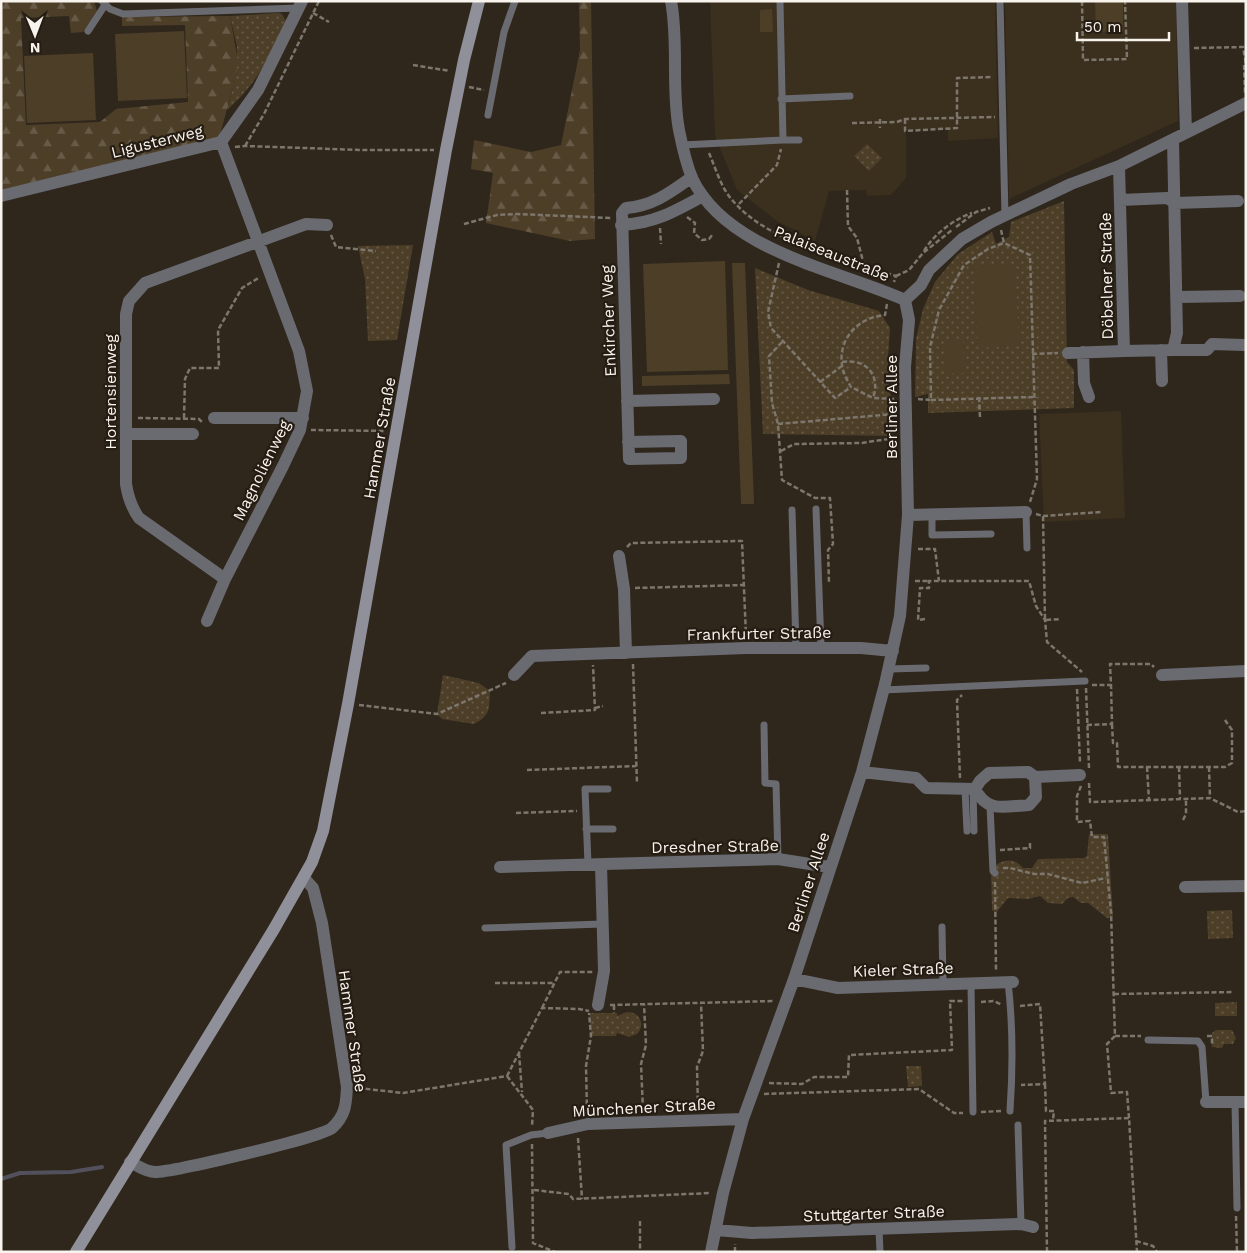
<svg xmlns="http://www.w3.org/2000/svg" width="1247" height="1253" font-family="'Work Sans',sans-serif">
  <defs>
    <pattern id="grass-dots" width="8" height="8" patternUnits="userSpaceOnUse" patternTransform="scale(1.25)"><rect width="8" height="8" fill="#4d3e28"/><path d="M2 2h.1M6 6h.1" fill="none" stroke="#675a47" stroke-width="1.8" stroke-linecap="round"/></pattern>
    <pattern id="forest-firs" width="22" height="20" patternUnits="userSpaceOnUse" patternTransform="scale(1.25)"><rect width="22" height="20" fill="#4d3e28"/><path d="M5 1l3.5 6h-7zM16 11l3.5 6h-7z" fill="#675a47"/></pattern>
  </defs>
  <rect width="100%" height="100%" fill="#2f271c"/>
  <path fill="#3b2f1e" d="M710 1H995L998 138 948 141V130L906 131V178L891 195 867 196 866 190 829 191 815 241 777 221 737 190 715 136Z
    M1005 1H1176L1178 121 1009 199Z
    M1121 411 1125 518 1044 522 1039 414Z"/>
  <path fill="url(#grass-dots)" d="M279 13 282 14 286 21C268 58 259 82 227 110L234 84 237 47 230 16Z
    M867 144 882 158 869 171 854 156Z
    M1064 201 1067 362 1074 370V408L928 413V394L915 397 916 339 923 309 935 282 958 254 992 232 996 244 1009 237 1011 222Z
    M413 245 397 340 368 341 365 279 358 246Z
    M755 268 808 290 879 311 890 328 888 357 893 436 763 434Z
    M443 675 479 683 490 691C489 709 491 715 474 724L442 719 437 714Z
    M1089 834H1108L1113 917 1107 918 1088 903H1081L1073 897 1068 898 1062 904 1048 903 1040 896 1029 899 1008 898 996 913 992 910 991 869C1001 860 1013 856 1023 868H1032L1038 859 1084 858 1087 856Z
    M1232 910 1233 938 1208 939 1207 911Z
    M1237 1002V1016H1215V1003Z
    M627 1012 634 1013C642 1018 644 1027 637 1034L629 1037 617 1033 616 1036H591L589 1013H617V1016Z
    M1216 1030H1232L1236 1038 1233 1044H1224L1222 1048 1212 1047V1033Z
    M906 1066H921L922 1086 908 1087Z"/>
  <path fill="url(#forest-firs)" d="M1 1H94L97 11 83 32 71 33 69 16 21 18 26 125 100 122 116 109 188 102 185 25 122 26V17L230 16 238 62 234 84 219 138 1 190Z
    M579 1H591L595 239 570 241 486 223 493 173 471 169 474 140 531 152 561 145 580 50Z"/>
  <path fill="#4d3e28" d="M1095 1H1123V31L1096 32Z
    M772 9 773 32H760V10Z
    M184 31 187 98 118 101 115 34Z
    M93 53 96 120 27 123 24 56Z
    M725 261 728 370 647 372 643 264Z
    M732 263H745L754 504H741Z
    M1015 265 1019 346 978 348 973 267Z
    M963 340 964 373H946L945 341Z
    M729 374 730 384 642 386V376Z"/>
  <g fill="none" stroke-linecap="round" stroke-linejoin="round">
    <path stroke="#53505e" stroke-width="4" d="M1 1179 20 1173 71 1172 102 1167"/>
    <path stroke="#7c766c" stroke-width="2.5" stroke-dasharray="5 2.5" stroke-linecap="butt" d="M1082 1 1083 60 1127 59 1125 1
      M313 13 329 22
      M1194 48 1243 47 1246 65
      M413 65 450 71
      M1244 65 1245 93
      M469 87 484 90
      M880 119V128
      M905 119V131L957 128V78L993 77
      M852 123 897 122 905 119 995 117
      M245 146 264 114 319 1
      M235 147 245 146 363 150H434
      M709 153C716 169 721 188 733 201 769 243 845 259 896 276L894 282
      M847 190 848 226 857 238 864 265
      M739 204 777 165 781 149
      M687 217 695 223 694 233 702 240 709 239 713 234
      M464 224 497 215 517 214 611 218
      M956 227 976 212 990 208
      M660 228 661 244
      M1001 230 1004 243 1030 255 1037 479 1030 502
      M331 235 336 247 376 251
      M924 251C933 235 954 219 972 213
      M779 263 768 312 771 328 835 398 851 387
      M896 276 909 270 923 253 952 230
      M887 304 885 315C859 317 838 338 842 365 843 373 847 380 851 387L873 398 895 399
      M782 342 769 356 772 403 778 424 782 480 815 498H830L833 544 828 550 829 583
      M1032 354 1058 353
      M842 362C866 358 881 375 873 398
      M820 382 842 366
      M979 397 980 418
      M918 399 931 400 930 347 939 310 964 265 988 249 1004 243
      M931 400 1033 397
      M138 418 199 419 203 423
      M184 418 185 379 190 368H219L218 330 242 288 260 277
      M778 424 894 414
      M311 430 386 431
      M781 451 794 444 861 443 895 438
      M1036 514 1043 516 1045 620 1061 619
      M1043 516 1101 512
      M627 547 631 543 742 541 746 636
      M918 549H935L939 581
      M915 581H929
      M635 588 744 585
      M925 619 918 620 920 588H929V581H1029L1036 606 1045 620 1047 642 1082 672
      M633 664 637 783
      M1092 685H1111L1110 664H1151L1154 667
      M1086 688 1089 768
      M1077 689 1080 763
      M359 705 437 714 506 683
      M595 708 603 706
      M541 713 595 710 593 665
      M1112 724 1113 743H1117L1118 767H1225L1232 763V730L1225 720
      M1087 725 1112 724 1111 685
      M1147 767 1149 800
      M1179 767 1180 798
      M1209 767 1210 798
      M527 770 636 766
      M960 778 957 700 962 695
      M1089 783 1090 802 1210 798 1238 812 1246 811
      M1081 786 1077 796V822L1090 821 1092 837H1104L1111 912 1115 1036 1107 1044 1111 1093 1127 1092 1129 1118
      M516 813 577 811
      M1183 820 1186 814V798
      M1000 850 1030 848V842
      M1003 868H1010L1034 874H1048L1082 883 1106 878
      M995 882 996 971
      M495 983H555
      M1114 994 1234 992
      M981 1002 994 1001 1002 1005
      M610 1005 775 1001
      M614 1005V1013
      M1020 1006 1040 1004 1045 1084 1021 1085
      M542 1008 560 972H593
      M1115 1036H1141
      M1207 1036H1212V1046
      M519 1053 522 1092
      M507 1076 542 1008 579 1009 589 1011
      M507 1076 533 1110 532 1126
      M769 1083 802 1084 814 1077H848L849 1055 952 1050 950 1001H963
      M1045 1084 1046 1111H1054L1053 1120
      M358 1088 403 1093 507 1076
      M764 1094 919 1089 954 1113H963
      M698 1108 697 1067 703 1051 701 1003
      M643 1110 641 1064 646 1045 644 1004
      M587 1112 586 1066 591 1036 589 1013
      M981 1112 1001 1111
      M578 1138 582 1199
      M532 1144 533 1243 555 1252
      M534 1190 569 1194 573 1199 711 1193
      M1236 1216 1237 1252
      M640 1221V1252
      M1136 1241 1153 1246 1157 1252
      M735 1252V1244
      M1047 1252 1045 1121 1129 1118 1137 1252"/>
    <path stroke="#6a6a71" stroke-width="7" d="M102 1 110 9 123 14 299 8
      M1000 1 1005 216
      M88 31 105 5
      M781 99 850 96
      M488 115 504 32 515 1
      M783 140H799
      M682 145 783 140 780 1
      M816 509 821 647
      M792 510 796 647
      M1026 512 1027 548
      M932 514V535L991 534
      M889 669 926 668
      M883 690 1085 681
      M764 725 765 783 776 784 778 859
      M965 789 967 831
      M973 789 974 831
      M990 806 993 871 995 873
      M586 829H613
      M588 864 585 789H608
      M942 927 943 985
      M485 928 602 924
      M1008 982C1013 1025 1013 1068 1010 1111
      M971 984 973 1112
      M1148 1040 1198 1041 1202 1047 1206 1102
      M1235 1102 1237 1208
      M1018 1125 1021 1224
      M879 1229 880 1252
      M512 1247 506 1145 531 1135 548 1133"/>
    <path stroke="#6a6a71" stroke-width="12" d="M671 1C679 43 671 88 679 130 682 145 686 163 692 178 726 251 838 270 905 300
      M1182 1 1186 133
      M1119 166 1124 351 1173 350 1177 333 1173 140
      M1 196 221 142 258 90 302 1
      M1121 200 1167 198 1175 203 1238 201
      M621 225C653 224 676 211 703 196
      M1177 297 1240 296
      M905 300 921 285 929 270 962 239 991 222 1071 184 1119 166 1246 103
      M1161 350 1162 381
      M1173 350H1207L1212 344 1244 345
      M1083 352 1084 383 1089 397
      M1068 353 1124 351
      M627 401 714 399
      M214 418H303
      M126 434H193
      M628 442 681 441V458L629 459 622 213 626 208C653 206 671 192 692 177
      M908 515 1026 512
      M619 556 624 589 626 653
      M225 579 139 518C131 507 128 497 126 484V314L129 301 145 283 306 224 327 225
      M207 621 225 579 283 466 300 430 307 391 299 351 221 142
      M514 675 532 656 746 648H861L893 651
      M1162 675 1246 671
      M862 772 916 778 926 788 975 789
      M1028 772 1035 777 1036 797 1029 805C1005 806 988 814 975 789L980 781 989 773Z
      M1035 777 1080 775
      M500 867 778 859 829 867
      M1185 887 1246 886
      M794 979 838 988 1013 982
      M598 1005 604 971 601 865
      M1206 1102H1246
      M548 1133 588 1124 743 1119
      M130 1162C138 1166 146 1172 155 1172 173 1172 323 1137 332 1128 346 1115 346 1104 347 1087L322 923 313 888 304 878
      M716 1230 752 1233 1021 1224 1033 1227
      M711 1252 723 1193 743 1119 794 979 862 772 885 684 900 616 908 515 905 367 909 320 905 300"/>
    <path stroke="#8f909a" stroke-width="12" d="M76 1252 274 929 312 862 323 831 348 704 446 150 464 60 479 1"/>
  </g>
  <g text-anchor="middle" stroke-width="4.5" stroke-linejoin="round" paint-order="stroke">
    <g font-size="16" fill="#f8f3ec" stroke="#251d13">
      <text transform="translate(157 141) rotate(-14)" y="6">Ligusterweg</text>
      <text transform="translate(832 253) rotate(22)" y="6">Palaiseaustraße</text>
      <text transform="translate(1106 276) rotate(-91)" y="6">Döbelner Straße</text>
      <text transform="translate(608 321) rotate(-92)" y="6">Enkircher Weg</text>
      <text transform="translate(110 392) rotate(-90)" y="6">Hortensienweg</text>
      <text transform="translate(891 407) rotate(-90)" y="6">Berliner Allee</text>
      <text transform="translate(379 438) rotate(-80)" y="6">Hammer Straße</text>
      <text transform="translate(261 470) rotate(-64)" y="6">Magnolienweg</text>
      <text transform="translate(759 633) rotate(-1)" y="6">Frankfurter Straße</text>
      <text transform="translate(715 846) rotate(-1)" y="6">Dresdner Straße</text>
      <text transform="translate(808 882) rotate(-72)" y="6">Berliner Allee</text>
      <text transform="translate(903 969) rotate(-2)" y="6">Kieler Straße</text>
      <text transform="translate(353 1031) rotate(82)" y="6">Hammer Straße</text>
      <text transform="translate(644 1107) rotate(-3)" y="6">Münchener Straße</text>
      <text transform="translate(874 1213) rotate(-2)" y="6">Stuttgarter Straße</text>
    </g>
  </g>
  <rect width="1247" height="1253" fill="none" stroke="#f8f3ec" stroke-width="5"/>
  <g transform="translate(35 35) rotate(179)" stroke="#251d13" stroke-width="4" paint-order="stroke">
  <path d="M0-4L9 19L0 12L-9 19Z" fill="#f8f3ec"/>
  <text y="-8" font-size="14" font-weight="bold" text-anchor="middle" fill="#f8f3ec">N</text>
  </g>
  <path d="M1077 32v8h92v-8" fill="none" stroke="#f8f3ec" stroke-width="2.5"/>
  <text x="1084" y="32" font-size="15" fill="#f8f3ec" stroke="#251d13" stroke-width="4" paint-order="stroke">50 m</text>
</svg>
